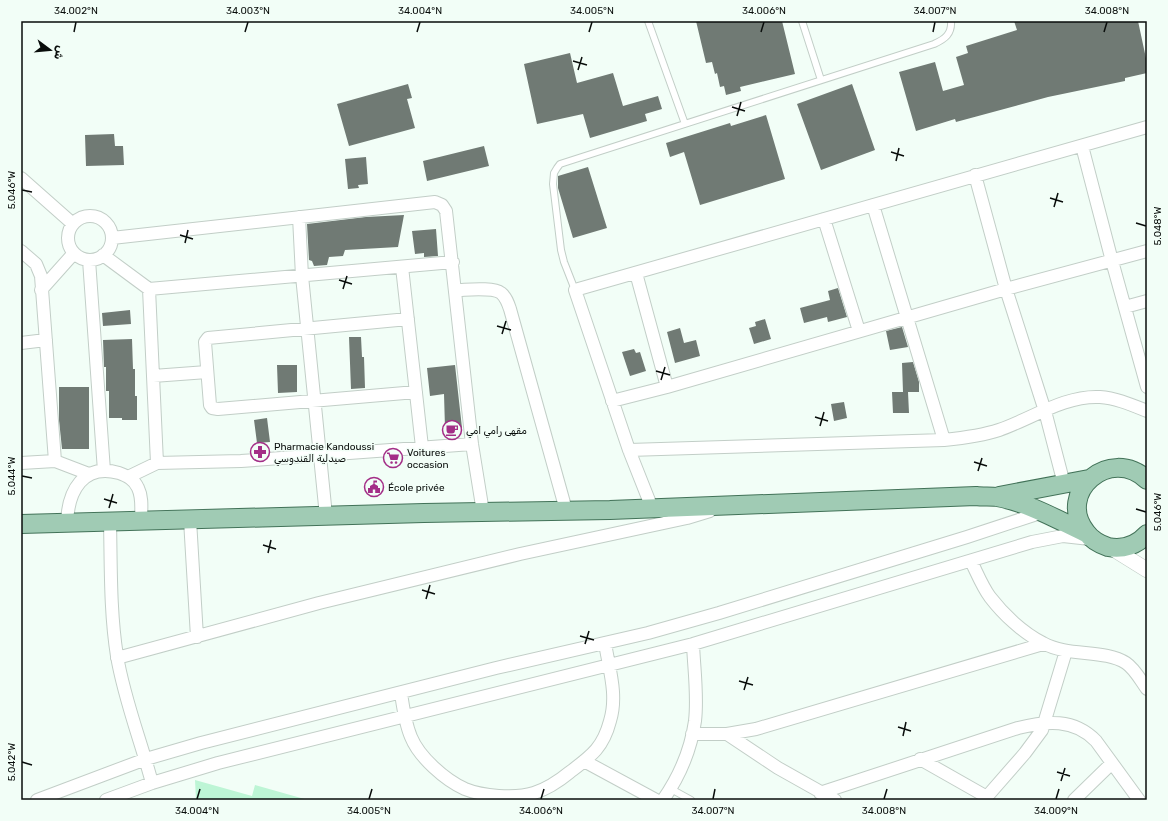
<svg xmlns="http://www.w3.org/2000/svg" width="1168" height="821" font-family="Rubik,'Noto Naskh Arabic',sans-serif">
  <rect width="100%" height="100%" fill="#f2fef7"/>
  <path fill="#bdf5d5" d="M195 780 252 796 255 785 308 800H196Z"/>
  <path fill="#707a74" d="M696 21H782L795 74 740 87 741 91 726 95 724 86 720 87 717 73 715 74 712 62 706 63Z
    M1014 21H1138L1147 63V73L1125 78V81L1048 97 956 122 955 119 916 131 899 72 935 62 943 91 964 85 956 57 968 53 966 46 1017 30Z
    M570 53 577 83 613 73 623 106 658 96 662 109 645 114 647 121 590 138 583 114 537 124 524 64Z
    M408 84 412 98 407 99 415 128 349 146 337 104Z
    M852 84 875 150 821 170 797 104Z
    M766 115 785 179 700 205 684 152 670 157 666 143 730 123 731 126Z
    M114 134 115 146H123L124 165 86 166 85 135Z
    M484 146 489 166 427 181 423 161Z
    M366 157 368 184 358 185 359 188 348 189 345 159Z
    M588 167 607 228 573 238 558 188V176Z
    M404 215 398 247 345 250 343 256 329 257 327 265 314 266 312 261 309 260 307 224 366 217Z
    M436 229 438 256 424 257V253L415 254 412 231Z
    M838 288 847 317 828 322 827 317 804 323 800 308 830 300 828 291Z
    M130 310 131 324 103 326 102 313Z
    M765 319 771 339 754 344 749 328 756 326 755 322Z
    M902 327 908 347 890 350 886 331Z
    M680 328 684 343 696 340 700 356 675 363 667 332Z
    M349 337H361L362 357H364L365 388 351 389Z
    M132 339 133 369H135V396H137V420H122V418H109V391H106V367H104L103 340Z
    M634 349 636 353 640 352 646 371 630 376 622 352Z
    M913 362 919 382V392H908L909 413H893L892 392H903L902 363Z
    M277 365H297V392L278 393Z
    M455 365 462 428H445L444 394 430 396 427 368Z
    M59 387H89V449H62L59 420Z
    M844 402 847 418 834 421 831 404Z
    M267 418 270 442 257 443 254 420Z"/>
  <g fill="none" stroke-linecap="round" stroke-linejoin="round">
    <defs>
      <path id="service" d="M648 21 685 124
        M802 21 821 80
        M575 290 564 262 561 250 553 184 554 173 557 168 560 164 934 44C945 39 952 34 951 21
        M671 789 691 800"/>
      <path id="minor" d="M1082 146 1112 261 1147 387
        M975 175 1006 289 1045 411 1064 484
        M21 178 73 224
        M873 205 944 440
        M68 238a22 22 0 1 1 44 0a22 22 0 1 1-44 0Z
        M299 217 302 276 326 516
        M824 219 859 331
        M112 238 435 202 442 205 446 211 472 444 483 512
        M21 251 36 264 41 276 55 461
        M103 255 149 289 453 262
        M89 260 104 471
        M402 267 422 447
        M636 273 667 387
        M149 289 157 463
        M41 290 74 253
        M456 290C466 290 493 287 501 293 506 297 508 303 510 309L566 510
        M1125 307 1147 301
        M408 319 208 338 205 342 210 405 212 408 218 409 416 392
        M21 343 46 340
        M153 376 207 372
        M612 401 667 387 1006 289 1147 251
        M629 450 944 440C963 438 981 436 999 430 1031 419 1065 395 1100 397 1116 398 1132 405 1147 411
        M21 463 55 461 89 474
        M128 477 157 463 241 461 472 444
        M652 508 629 450 575 290 1147 127
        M190 520 197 637
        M110 522C111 567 110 612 117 656 124 699 141 741 152 783
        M67 523C68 491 83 463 119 473 127 476 134 479 138 488 143 498 141 510 141 521
        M971 561C977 573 982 586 990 597 1003 614 1023 633 1043 643 1068 657 1104 649 1126 663 1135 669 1141 681 1147 689
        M117 658 319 603 520 554 687 518 710 511
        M401 693C403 707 405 723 411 737 419 757 445 780 465 789 482 796 515 799 534 793 547 789 559 781 570 772 591 756 603 748 610 721 618 695 609 669 605 643
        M692 734H727L756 729 1043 644
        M727 734 778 768 835 800
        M920 759 987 797
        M584 761 656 800
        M820 793 1018 728C1046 721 1074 718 1096 741L1139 800
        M37 800 146 759 201 743 496 668 648 633 719 613 967 537 1043 512
        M106 800 152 783 218 763 693 644 1032 542 1063 536 1090 539
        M663 800C679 777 691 749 695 721 698 696 694 669 693 644
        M984 800 1025 753 1042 730 1066 651
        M1074 800 1112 763"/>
      <path id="tertiary" d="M1110 547 1147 570"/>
      <path id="primary" d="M1147 480C1110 445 1055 493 1086 532 1091 539 1099 544 1108 547 1123 550 1137 545 1147 534
        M999 496 1089 479
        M21 524 424 513 610 510 976 496C983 497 991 496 997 497 1029 503 1058 520 1086 533"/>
    </defs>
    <use href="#service" stroke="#c2cec7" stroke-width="8"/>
    <use href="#minor" stroke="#c2cec7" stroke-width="14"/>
    <use href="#tertiary" stroke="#c2cec7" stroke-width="16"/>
    <use href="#primary" stroke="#427258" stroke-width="20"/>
    <use href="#service" stroke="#fff" stroke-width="6"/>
    <use href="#minor" stroke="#fff" stroke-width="12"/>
    <use href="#tertiary" stroke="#fff" stroke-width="15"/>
    <use href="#primary" stroke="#a0cbb4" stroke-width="18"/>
  </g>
  <path fill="none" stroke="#090d0b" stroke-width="1.5" d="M74 32 76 22M245 32 248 22M417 32 420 22M589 32 592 22M761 32 764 22M933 32 935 22M1104 32 1107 22M573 61 587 65M578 70 582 57M732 107 745 111M737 116 741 102M891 152 904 156M896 161 899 148M22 190 32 192M1050 198 1063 202M1054 207 1058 193M1136 223 1146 226M180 235 193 239M185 243 188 230M339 280 352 284M343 289 347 276M497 326 511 330M502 334 506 321M656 371 670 375M661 380 665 367M815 417 828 421M820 426 824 412M974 462 987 466M978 471 982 458M22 476 32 478M104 499 117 503M109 508 113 494M1136 509 1146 512M263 545 276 549M268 553 271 540M422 590 435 594M426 599 430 585M580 636 594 640M585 644 589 631M739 681 753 685M744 690 748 677M898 727 911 731M903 736 906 722M22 762 32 765M1057 772 1070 776M1061 781 1065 768M197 799 200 789M369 799 372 789M541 799 544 789M713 799 715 789M884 799 887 789M1056 799 1059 789"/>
  <defs>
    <symbol id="cafe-ring" viewBox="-11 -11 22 22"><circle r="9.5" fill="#f2fef7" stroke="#a32e87" stroke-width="1.5"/><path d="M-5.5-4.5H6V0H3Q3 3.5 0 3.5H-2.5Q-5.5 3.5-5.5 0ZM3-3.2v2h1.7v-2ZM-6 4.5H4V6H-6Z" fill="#a32e87"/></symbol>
    <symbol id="pharmacy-ring" viewBox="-11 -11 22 22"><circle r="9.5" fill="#f2fef7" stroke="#a32e87" stroke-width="1.5"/><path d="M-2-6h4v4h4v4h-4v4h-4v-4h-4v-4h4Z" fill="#a32e87"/></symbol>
    <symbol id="supermarket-ring" viewBox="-11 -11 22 22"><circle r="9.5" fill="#f2fef7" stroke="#a32e87" stroke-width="1.5"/><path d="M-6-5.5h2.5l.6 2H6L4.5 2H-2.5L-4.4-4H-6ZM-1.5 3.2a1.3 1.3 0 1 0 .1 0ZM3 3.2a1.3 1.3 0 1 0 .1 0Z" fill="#a32e87"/></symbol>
    <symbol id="civic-ring" viewBox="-11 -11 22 22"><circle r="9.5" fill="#f2fef7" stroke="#a32e87" stroke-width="1.5"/><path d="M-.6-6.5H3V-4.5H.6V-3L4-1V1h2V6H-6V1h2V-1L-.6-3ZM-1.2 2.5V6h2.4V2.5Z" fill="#a32e87"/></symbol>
  </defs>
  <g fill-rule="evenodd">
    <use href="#cafe-ring" x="441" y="419" width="22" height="22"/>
    <use href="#pharmacy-ring" x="249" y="441" width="22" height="22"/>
    <use href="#supermarket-ring" x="382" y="447" width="22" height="22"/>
    <use href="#civic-ring" x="363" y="476" width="22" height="22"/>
  </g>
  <g text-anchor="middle" stroke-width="3" stroke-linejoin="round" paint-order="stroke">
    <g font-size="10" fill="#090d0b" stroke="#f2fef7" text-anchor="start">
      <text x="466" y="434">مقهى رامي امي</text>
      <text x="274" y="450">Pharmacie Kandoussi<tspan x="274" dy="12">صيدلية القندوسي</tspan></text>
      <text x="407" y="456">Voitures<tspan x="407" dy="12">occasion</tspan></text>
      <text x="388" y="491">École privée</text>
    </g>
  </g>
  <rect width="1168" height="821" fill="none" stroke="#f2fef7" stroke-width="44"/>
  <g transform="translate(50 50) rotate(106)" stroke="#f2fef7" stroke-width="3" paint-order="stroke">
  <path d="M0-3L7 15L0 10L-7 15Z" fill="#090d0b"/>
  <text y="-6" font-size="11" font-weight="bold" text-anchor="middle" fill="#090d0b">ش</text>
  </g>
  <rect x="22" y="22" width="1124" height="777" fill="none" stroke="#090d0b" stroke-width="1.5"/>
  <g font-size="10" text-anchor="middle" fill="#090d0b">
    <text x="76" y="14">34.002°N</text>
    <text x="248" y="14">34.003°N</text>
    <text x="420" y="14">34.004°N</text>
    <text x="592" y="14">34.005°N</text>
    <text x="764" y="14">34.006°N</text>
    <text x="935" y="14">34.007°N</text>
    <text x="1107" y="14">34.008°N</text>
    <text transform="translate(11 190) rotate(-90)" y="4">5.046°W</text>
    <text transform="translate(1157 226) rotate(-90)" y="4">5.048°W</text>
    <text transform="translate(11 476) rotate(-90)" y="4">5.044°W</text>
    <text transform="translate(1157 512) rotate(-90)" y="4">5.046°W</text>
    <text transform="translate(11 762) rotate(-90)" y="4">5.042°W</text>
    <text x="197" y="814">34.004°N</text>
    <text x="369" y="814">34.005°N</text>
    <text x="541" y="814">34.006°N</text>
    <text x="713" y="814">34.007°N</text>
    <text x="884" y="814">34.008°N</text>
    <text x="1056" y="814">34.009°N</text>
  </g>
</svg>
